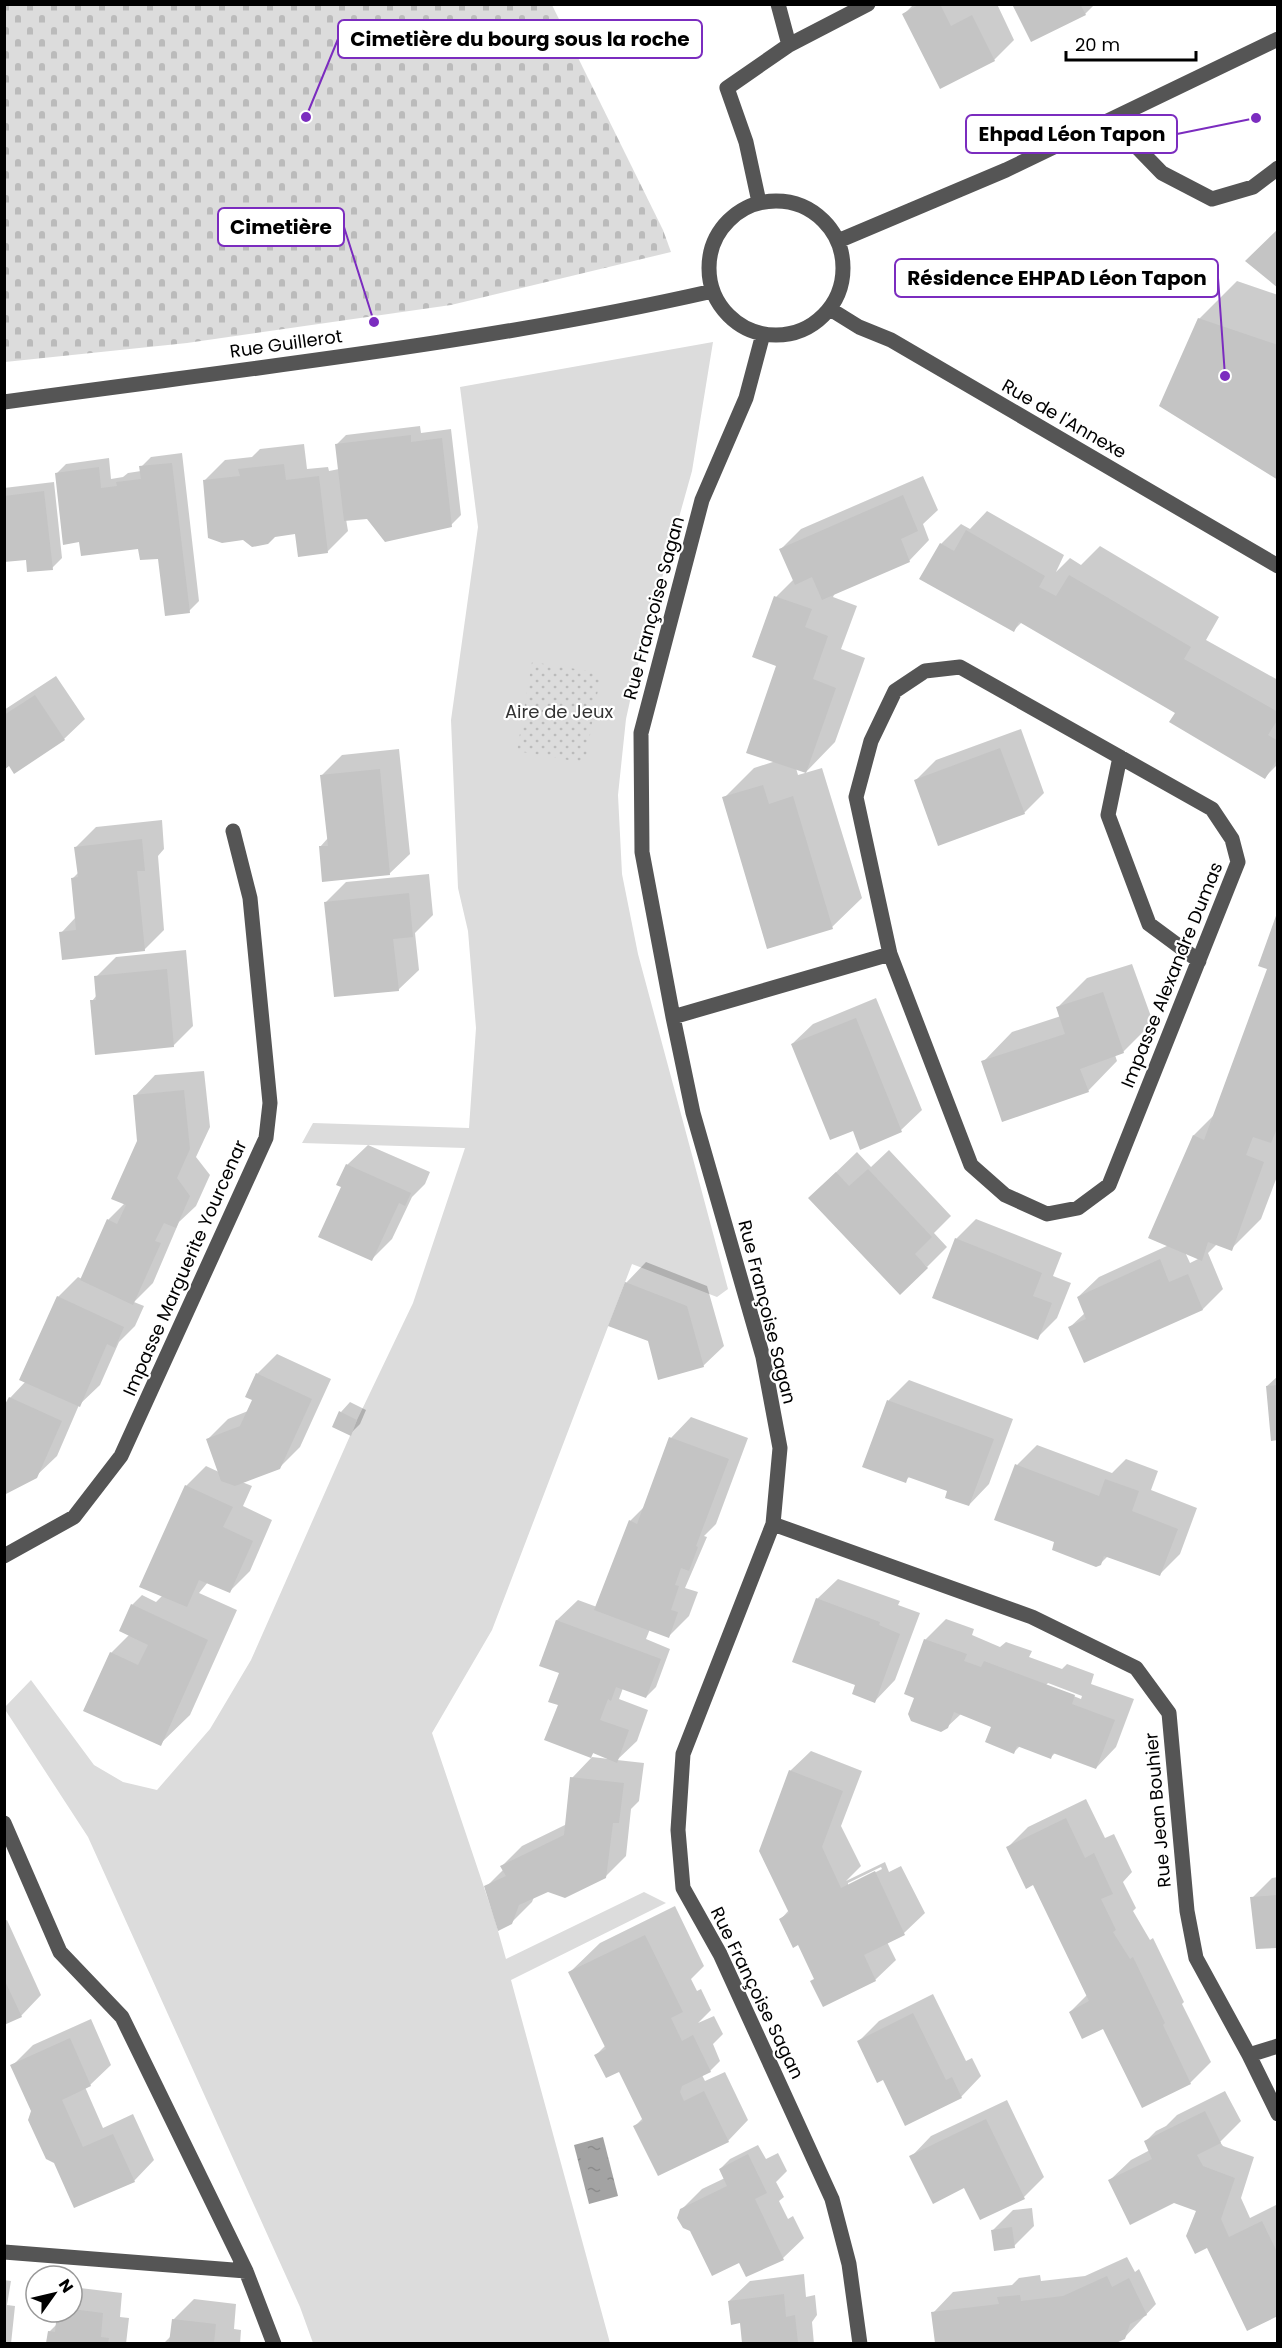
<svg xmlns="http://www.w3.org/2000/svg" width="1282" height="2348" font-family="Poppins,sans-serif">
  <defs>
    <pattern id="cemetery-stones" width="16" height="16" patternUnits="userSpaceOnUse" patternTransform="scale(1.5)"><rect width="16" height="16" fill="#dcdcdc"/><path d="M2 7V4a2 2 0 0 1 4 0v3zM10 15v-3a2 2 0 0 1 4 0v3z" fill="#bbb"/></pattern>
    <pattern id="park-dots" width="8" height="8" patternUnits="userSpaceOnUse" patternTransform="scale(1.5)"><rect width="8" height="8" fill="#dcdcdc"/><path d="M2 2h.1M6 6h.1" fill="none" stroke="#bbb" stroke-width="1.8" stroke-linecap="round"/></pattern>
    <pattern id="water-ripples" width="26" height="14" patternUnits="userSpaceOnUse" patternTransform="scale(1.5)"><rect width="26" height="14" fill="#a3a3a3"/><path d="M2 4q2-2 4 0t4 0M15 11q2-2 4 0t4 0" fill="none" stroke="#8b8b8b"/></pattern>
  </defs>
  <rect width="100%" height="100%" fill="#fff"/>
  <path fill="#dcdcdc" d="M713 342 692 471 639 660 626 719 618 795 622 874 638 954 728 1289 717 1297 632 1264 492 1630 432 1733 494 1917 506 1959 644 1892 666 1903 511 1980 610 2343H313L300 2307 88 1837 4 1708 31 1680 94 1765 123 1782 157 1790 210 1729 251 1660 357 1420 413 1303 465 1148 302 1143 313 1123 469 1128 476 1028 468 931 458 888 451 720 478 527 460 387Z"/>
  <path fill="url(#cemetery-stones)" d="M4 5H552L663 230 671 252 451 305 187 343 5 362Z"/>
  <path fill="url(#park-dots)" d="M532 662 601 673 585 763 517 751Z"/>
  <path fill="url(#water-ripples)" d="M603 2137 618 2196 589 2204 574 2145Z"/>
  <path fill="#0003" fill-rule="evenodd" d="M914 4H970L971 6 997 4 1014 40 994 60 904 14Z
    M1014 4H1095L1085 14Z
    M1237 281 1278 295V478L1199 319Z
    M420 426 421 433 451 429 461 515 451 525 367 517 346 519 348 531 327 552 205 480 225 460 252 457 260 449 304 444 307 469 328 467 329 471 339 469 336 445 346 435Z
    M182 453 199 601 189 611 159 557 140 548 81 540 56 474 66 464 109 458 111 479 123 477 128 473 141 471V467L151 457Z
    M923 476 938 510 923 524 929 540 909 561 835 593 833 597 857 606 841 649 865 658 835 742 806 772 796 768 798 775 822 768 862 898 832 927 724 798 754 768 776 761 778 665 776 597 794 579 781 549 801 529Z
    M54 482 62 558 52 568 28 558 4 561V488Z
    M987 511 1064 555 1056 572 1070 558 1081 565 1100 546 1219 617 1206 640 1278 680V764L1265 777 1177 712 1022 622 1014 630 941 544 961 524 970 529Z
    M56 676 85 719 64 739 14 772 10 764 4 768V710Z
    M1021 729 1044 793 1024 813 916 780 936 760Z
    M399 749 410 854 389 874 320 847 328 838 322 775 342 755Z
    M162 820 164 849 158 856 164 930 144 950 61 933 76 917 72 879 79 872 76 847 96 827Z
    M429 874 433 915 415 933 419 970 398 990 326 902 346 882Z
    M1278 917V1174L1261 1219 1231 1249 1217 1244 1208 1253 1223 1289 1203 1309 1070 1327 1085 1313 1078 1297 1099 1277 1169 1245 1150 1237 1194 1135 1215 1114 1270 969 1260 965ZM1185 1252 1200 1258 1190 1263Z
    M186 950 193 1026 173 1046 92 1001 97 995 96 977 116 957Z
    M1132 964 1153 1022 1123 1052 1115 1055 1117 1061 1088 1091 983 1062 1012 1032 1061 1016 1058 1007 1087 978Z
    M876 998 922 1110 901 1130 861 1148 853 1129 792 1044 813 1024Z
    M204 1071 210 1127 196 1157 210 1175 196 1206 179 1222 153 1283 134 1302 144 1306 135 1326 119 1342 100 1385 79 1405 57 1456 36 1476 10 1398 26 1381 58 1297 78 1277 82 1279 108 1220 125 1203 139 1141 135 1096 155 1075Z
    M368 1145 430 1172 425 1184 412 1197 392 1239 372 1259 343 1187 347 1165Z
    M889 1150 951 1216 934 1233 947 1247 927 1267 830 1178 857 1152 871 1167Z
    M976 1219 1062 1253 1053 1276 1071 1283 1057 1318 1037 1338 956 1239Z
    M646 1262 707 1286 724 1346 703 1366 649 1340 626 1283Z
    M277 1354 331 1379 300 1447 279 1468 242 1482 252 1486 243 1506 272 1520 250 1571 229 1592 208 1582 199 1593 237 1610 190 1715 160 1744 111 1653 130 1634 132 1605 142 1595 156 1602 163 1595 186 1486 206 1466 219 1472 207 1440 228 1419 248 1411 254 1399 257 1374Z
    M1278 1376V1439L1267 1386Z
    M909 1380 1013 1419 989 1484 969 1505 949 1490 910 1476 905 1481 863 1466 889 1400Z
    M350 1402 366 1410 360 1424 350 1434 341 1412Z
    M691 1417 748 1438 716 1524 704 1536 707 1537 685 1588 698 1592 689 1616 669 1636 650 1629 646 1639 670 1649 656 1687 646 1697 623 1688 619 1699 648 1710 637 1741 617 1760 644 1763 639 1801 631 1809 626 1856 606 1876 548 1890 534 1897 532 1902 511 1923 486 1887 504 1869 502 1866 522 1846 567 1824 572 1778 592 1757 609 1759 594 1752 591 1756 560 1704 563 1667 541 1665 557 1620 578 1600 597 1607 630 1521 645 1506 671 1438Z
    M1037 1445 1112 1473 1126 1459 1158 1471 1151 1490 1197 1508 1180 1554 1160 1574 1108 1556 1100 1564 1056 1541 1017 1465Z
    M838 1579 900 1601 898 1605 920 1613 895 1680 875 1701 817 1599Z
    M946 1619 974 1629 972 1635 1000 1647 1006 1642 1032 1651 1029 1657 1062 1669 1067 1664 1094 1674 1091 1684 1134 1699 1116 1747 1096 1768 1056 1752 1051 1757 1020 1746 1014 1752 993 1726 961 1714 947 1727 916 1697 925 1640ZM1048 1683 1082 1696 1081 1699 1046 1685Z
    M811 1751 862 1771 841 1826 861 1866 846 1881 885 1862 889 1872 901 1866 925 1913 904 1933 887 1942 896 1960 875 1980 815 1978 799 1944 781 1919 789 1910 790 1771ZM881 1867 882 1869 848 1886V1883Z
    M1086 1799 1105 1838 1114 1834 1132 1872 1123 1882 1136 1908 1133 1911 1150 1940 1153 1938 1184 2002 1182 2004 1211 2062 1190 2083 1104 2027 1070 2012 1087 1995 1033 1883 1008 1847 1028 1827Z
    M1278 1877V1946L1252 1898 1272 1878Z
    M675 1906 704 1966 691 1979 697 1991 701 1989 711 2010 698 2023 714 2016 723 2034 713 2044 720 2061 710 2071 702 2075 705 2081 725 2072 748 2120 728 2141 635 2126 643 2118 621 2072 596 2055 606 2045 570 1972 600 1943Z
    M7 1920 41 1995 21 2016 4 2023V1921Z
    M933 1994 966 2061 972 2058 981 2076 961 2097 884 2078 859 2041 879 2021Z
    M91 2019 111 2065 90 2085 85 2087 103 2128 133 2114 154 2160 134 2181 55 2162 12 2066 33 2045Z
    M1225 2091 1241 2121 1220 2142 1223 2146 1254 2157 1241 2198 1250 2218 1278 2204V2315L1198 2210 1110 2180 1131 2160 1150 2150 1146 2141 1156 2131 1166 2126 1177 2115Z
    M1007 2100 1044 2177 1024 2197 965 2186 911 2157 931 2136Z
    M758 2145 766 2159 778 2153 787 2171 776 2182 784 2197 779 2201 788 2219 793 2216 804 2238 783 2258 747 2275 740 2261 681 2210 702 2189 725 2178 720 2169 730 2159Z
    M1032 2208 1034 2226 1014 2246 993 2230 1013 2210Z
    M1127 2257 1135 2272 1139 2269 1156 2304 1124 2338 1112 2344H936L933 2313 953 2292 1012 2285 1019 2278 1040 2275 1041 2281 1085 2276Z
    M804 2274 806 2297 815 2295 817 2315 812 2322 814 2344H744L741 2322 729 2301 750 2281Z
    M4 2280 11 2281 7 2305 15 2306 11 2344H4Z
    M80 2288 122 2293 120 2317 129 2318 126 2344H48L49 2332 58 2323 59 2312H72V2296Z
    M194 2299 236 2304 234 2329 241 2330 240 2344H163L172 2335 173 2320Z"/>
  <path fill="#c4c4c4" d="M920 4H940L951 26 972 15 995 61 940 89 902 14Z
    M1012 4H1080L1086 15 1031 42Z
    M1278 229V288L1245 261Z
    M1198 318 1278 345V480L1159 406Z
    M411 435V442L442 438 452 527 385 542 367 519 344 521 335 444Z
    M172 463 190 613 165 616 158 559 140 560 138 549 81 556 79 542 63 545 55 473 99 467 101 488 117 486 116 482 141 479 139 466Z
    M284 464 286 480 319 476 328 553 298 557 295 534 275 537 268 544 252 547 243 540 222 543 208 538 203 480 240 476 238 469Z
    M44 491 53 570 27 572 26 560 4 562V496Z
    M903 495 918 531 901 539 910 562 822 600 812 577 795 585 779 549Z
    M966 530 1045 576 1039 587 1056 596 1069 575 1105 596 1191 647 1184 659 1278 712V719L1268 735 1278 741V758L1265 779 1169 722 1175 713 1021 623 1019 622 1014 632 919 579 940 543 954 551Z
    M774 596 812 609 805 627 828 636 813 679 836 688 806 773 746 753 776 666 752 657Z
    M35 695 65 740 14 774 9 766 4 770V715Z
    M1000 748 1025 814 938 846 914 780Z
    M380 769 390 875 322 882 319 846H328L320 775Z
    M763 785 769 804 793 796 833 929 767 949 722 797Z
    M142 839 145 871H137L145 951 62 960 59 932 76 930 71 878 78 877 74 847Z
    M409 893 413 937 393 939 399 991 334 997 324 902Z
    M1277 913 1278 1126 1271 1143 1253 1137 1246 1155 1264 1162 1232 1251 1208 1242 1202 1261 1148 1238 1193 1135 1204 1140 1267 969 1258 966Z
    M167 969 174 1047 95 1055 90 1000H96L94 976Z
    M1103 992 1124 1053 1080 1069 1089 1092 1002 1122 981 1061 1065 1034 1056 1007Z
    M856 1018 902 1132 860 1150 853 1131 830 1140 791 1044Z
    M184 1090 190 1149 177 1178 190 1196 176 1228 164 1223 155 1241 161 1243 133 1305 80 1280 107 1219 117 1224 126 1205 111 1199 137 1141 133 1095Z
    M346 1164 411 1193 405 1206 399 1203 372 1261 318 1237 341 1187 336 1185Z
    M868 1169 932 1237 915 1254 928 1268 900 1295 808 1198 836 1172 849 1186Z
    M955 1238 1042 1273 1033 1296 1052 1303 1038 1340 932 1298Z
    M1160 1259 1169 1282 1188 1274 1203 1310 1084 1363 1068 1327 1086 1319 1077 1297Z
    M625 1282 687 1306 704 1367 658 1380 648 1341 608 1326Z
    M57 1296 124 1327 115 1348 107 1344 80 1407 19 1380Z
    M256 1373 312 1399 280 1469 235 1486 221 1481 206 1439 240 1426 252 1400 245 1397Z
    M1278 1385V1440L1271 1441 1266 1386Z
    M9 1397 62 1421 37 1478 4 1495V1406Z
    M887 1400 994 1439 969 1506 945 1498 947 1491 908 1477 906 1483 862 1467Z
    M339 1411 357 1420 351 1436 332 1427Z
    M669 1437 729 1459 696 1546 698 1547 689 1571 681 1568 675 1585 679 1586 671 1610 678 1612 669 1638 594 1610 629 1520 637 1524Z
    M1015 1464 1099 1496 1105 1479 1139 1491 1132 1511 1178 1529 1160 1576 1104 1556 1101 1565 1096 1567 1052 1550 1054 1542 994 1520Z
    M185 1485 233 1507 223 1527 253 1541 230 1593 199 1580 187 1607 139 1587Z
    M816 1598 880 1622 879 1625 900 1634 875 1703 852 1694 855 1685 792 1662Z
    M131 1604 208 1640 161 1746 83 1711 110 1652 138 1665 148 1645 119 1631Z
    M556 1620 661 1659 646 1698 616 1687 611 1701 608 1699 600 1720 629 1730 617 1763 593 1753 591 1758 544 1740 558 1705 548 1702 559 1673 539 1666Z
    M924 1639 967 1654 964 1661 981 1667 984 1661 1075 1695 1072 1704 1115 1720 1096 1769 1053 1753 1051 1759 1017 1746 1014 1754 985 1742 991 1727 954 1712 948 1728 941 1732 911 1721 908 1714 914 1698 904 1694Z
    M789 1770 843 1791 822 1847 841 1888 875 1871 905 1935 864 1955 876 1981 823 2007 810 1981 814 1979 798 1945 793 1948 779 1919 789 1913 759 1851Z
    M570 1777 624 1783 619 1823H613L606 1878 565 1898 548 1892 519 1905 512 1924 498 1931 484 1886 506 1876 500 1866 564 1835Z
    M1066 1818 1085 1858 1094 1853 1113 1894 1101 1899 1116 1930 1113 1932 1130 1959 1133 1957 1165 2023 1163 2025 1191 2084 1142 2108 1103 2029 1082 2039 1069 2012 1089 2001 1033 1885 1026 1889 1006 1847Z
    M1278 1895V1948L1256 1949 1250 1897Z
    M645 1935 683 2012 671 2018 682 2041 693 2035 711 2072 682 2086 680 2092 684 2101 704 2091 729 2142 658 2176 633 2126 643 2121 619 2072 606 2078 594 2055 606 2049 568 1972Z
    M4 1979 22 2017 4 2025Z
    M913 2013 946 2080 952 2077 962 2098 905 2126 883 2080 877 2083 857 2041Z
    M70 2038 91 2086 62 2100 83 2147 113 2134 135 2182 74 2208 54 2163 46 2159 28 2120 31 2111 10 2065Z
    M1205 2111 1221 2143 1197 2155 1203 2166 1235 2178 1221 2219 1229 2237 1262 2221 1278 2254V2316L1247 2331 1207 2248 1195 2254 1186 2236 1196 2211 1174 2203 1130 2225 1108 2180 1152 2159 1144 2141Z
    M986 2119 1025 2199 980 2220 964 2188 933 2204 909 2156Z
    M748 2154 767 2193 755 2199 784 2260 746 2277 739 2263 712 2276 690 2231 683 2228 677 2218 680 2209 727 2186 719 2169Z
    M1012 2227 1015 2248 994 2251 991 2230Z
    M1107 2276 1112 2287 1129 2278 1147 2315 1130 2324 1125 2339 1116 2343H935L931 2312 999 2304 997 2297 1020 2295 1021 2301 1063 2296Z
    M784 2294 786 2317 795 2315 798 2343H742L740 2323 731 2325 728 2301Z
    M72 2309 103 2313 101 2337 109 2338 108 2343H46L48 2331 55 2332 57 2312H72Z
    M172 2319 216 2324 214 2343H169Z"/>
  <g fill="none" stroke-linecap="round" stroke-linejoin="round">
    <path stroke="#555" stroke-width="15" d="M778 4 789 45
      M1119 117 1128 138 1162 173 1212 199 1253 187 1278 168
      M709 268a67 67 0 1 1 134 0a67 67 0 1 1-134 0Z
      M759 202 746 142 727 88 789 45 868 4
      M838 241 1006 170 1278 39
      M830 309 859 327 891 340 1278 566
      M763 334 746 398 702 500 641 733 642 852 673 1017 693 1113 763 1357 780 1448 773 1524 683 1754 678 1830 683 1888 720 1954 832 2199 849 2264 860 2344
      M4 402C241 369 480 344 713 291
      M1120 757 1108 815 1149 924 1199 961
      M673 1017 890 954 971 1165 1005 1195 1047 1214 1078 1208 1109 1185 1238 862 1232 839 1212 809 960 667 925 671 895 691 871 741 856 797 890 954
      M773 1524 1032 1617 1136 1668 1169 1713 1187 1911 1196 1958 1249 2055 1278 2114
      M4 1556 74 1517 121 1456 266 1138 270 1103 250 898 233 831
      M4 1823 60 1952 122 2017 246 2271 274 2344
      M1249 2055 1278 2046
      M4 2252 246 2271"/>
  </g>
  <g text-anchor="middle" stroke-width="4.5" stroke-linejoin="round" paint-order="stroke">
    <g font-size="18" fill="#000" stroke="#fff">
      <text transform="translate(286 344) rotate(-8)" y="6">Rue Guillerot</text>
      <text transform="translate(1064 419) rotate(30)" y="6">Rue de l'Annexe</text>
      <text transform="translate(654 608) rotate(-75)" y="6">Rue Françoise Sagan</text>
      <text transform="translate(1172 975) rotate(-68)" y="6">Impasse Alexandre Dumas</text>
      <text transform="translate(185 1268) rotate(-66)" y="6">Impasse Marguerite Yourcenar</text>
      <text transform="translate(767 1312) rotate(76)" y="6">Rue Françoise Sagan</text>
      <text transform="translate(1158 1810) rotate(-95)" y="6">Rue Jean Bouhier</text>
      <text transform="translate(757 1993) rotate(64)" y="6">Rue Françoise Sagan</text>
    </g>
    <g font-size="18" fill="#333" stroke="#fff">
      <text x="559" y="718">Aire de Jeux</text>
    </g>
  </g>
  <path fill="none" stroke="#7b2cbf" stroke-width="2" d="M306 117L338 39M1256 118L1177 134M374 322L344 227M1225 376L1218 278"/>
  <g fill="#7b2cbf" stroke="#fff" stroke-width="2">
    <circle cx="306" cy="117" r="6"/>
    <circle cx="1256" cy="118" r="6"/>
    <circle cx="374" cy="322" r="6"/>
    <circle cx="1225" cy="376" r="6"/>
  </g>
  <g fill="#fff" stroke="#7b2cbf" stroke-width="2">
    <rect x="338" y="20" width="364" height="38" rx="6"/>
    <rect x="966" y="115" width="211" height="38" rx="6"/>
    <rect x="218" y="208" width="126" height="38" rx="6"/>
    <rect x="895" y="259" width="323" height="38" rx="6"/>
  </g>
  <g font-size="20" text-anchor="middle" font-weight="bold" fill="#000">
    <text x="520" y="46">Cimetière du bourg sous la roche</text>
    <text x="1072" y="141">Ehpad Léon Tapon</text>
    <text x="281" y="234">Cimetière</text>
    <text x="1057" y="285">Résidence EHPAD Léon Tapon</text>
  </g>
  <rect width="1282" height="2348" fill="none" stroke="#000000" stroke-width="12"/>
  <g transform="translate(54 2294) rotate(56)"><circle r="28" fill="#ffffff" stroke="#999999" stroke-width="1.5"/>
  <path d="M0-4.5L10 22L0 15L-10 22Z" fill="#000000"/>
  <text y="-9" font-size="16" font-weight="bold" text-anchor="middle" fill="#000000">N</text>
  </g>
  <path d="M1066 51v9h130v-9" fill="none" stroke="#000000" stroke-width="3"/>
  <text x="1075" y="51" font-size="18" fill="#000000" stroke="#ffffff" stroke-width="4.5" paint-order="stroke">20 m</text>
</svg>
